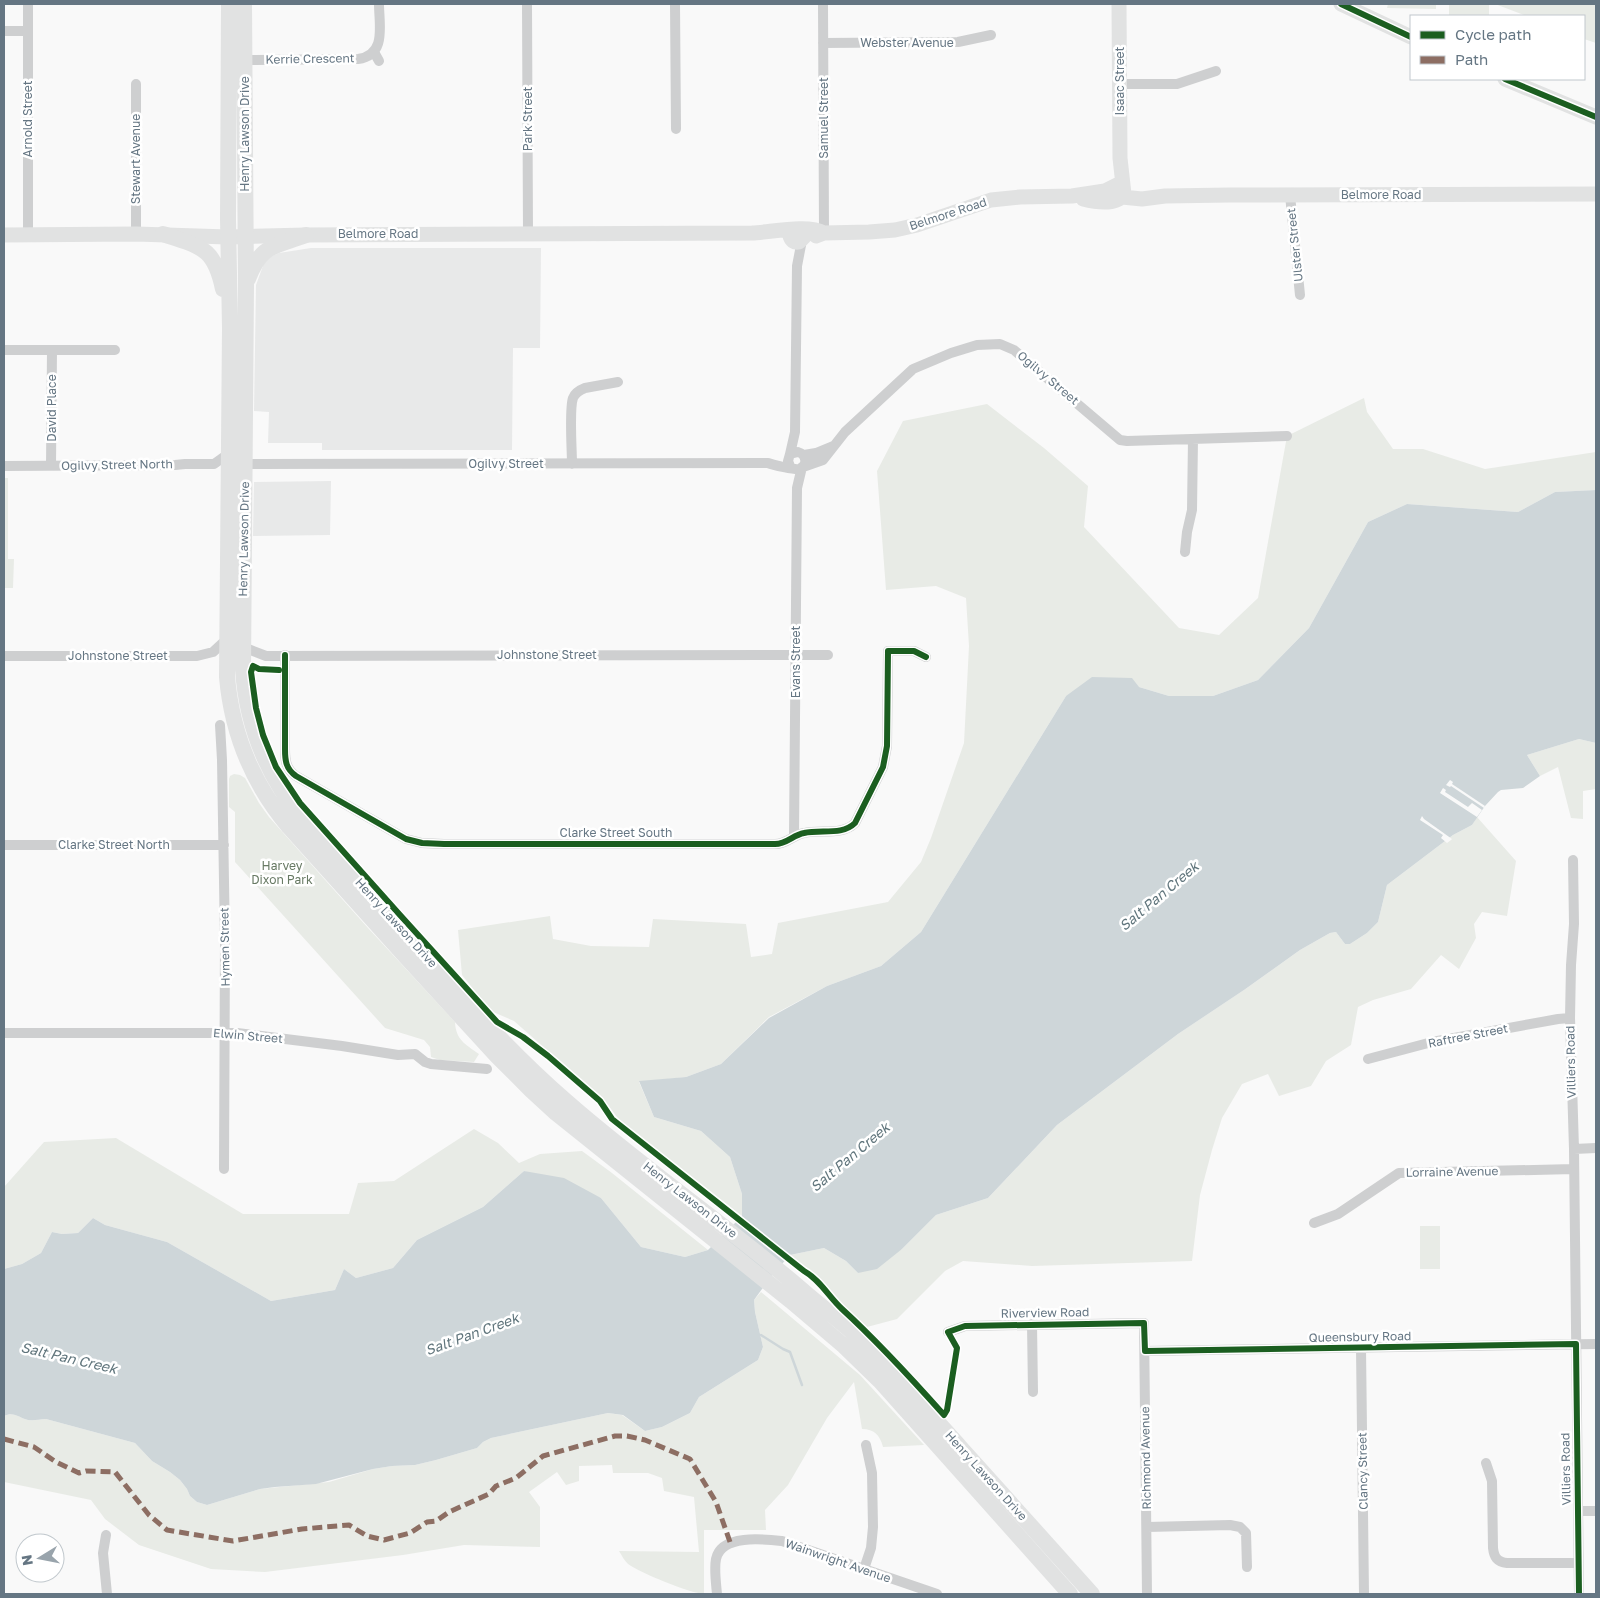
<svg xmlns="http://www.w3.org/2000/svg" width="1600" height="1598" font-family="'Golos Text',sans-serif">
  <rect width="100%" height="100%" fill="#f9f9f9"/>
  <path fill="#e8e9e9" d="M311 248H541L540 348H513L512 450H322V443H268L269 412 254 411 256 285 264 263 270 257 279 253Z
    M331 481 330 535 253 536 254 482Z"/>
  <path fill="#e8ebe6" d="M1388 4H1436V9L1387 8Z
    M1449 4H1489V16H1449Z
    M1495 4H1596V43L1584 39V16H1527Z
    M1364 398 1367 412 1393 449H1423L1485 469 1596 452V490L1555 492 1518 512 1407 504 1368 522 1309 628 1258 680 1213 696H1169L1139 687 1066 696 921 932 881 966 827 986 769 1017 721 1064 686 1077 639 1082 654 1117 701 1131 730 1157 742 1194V1216L620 1121 605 1101 514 1021 491 1011 462 975 458 930 550 916 553 939 591 946 649 947 653 919 746 924 751 957 772 954 778 923 888 902 921 862 931 838 964 743 969 646 966 598 936 586 886 590 877 471 903 421 987 404 1044 448 1088 486 1084 527 1179 628 1219 635 1258 598 1287 436Z
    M4 478H8V559H14L13 588H4Z
    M1579 739 1596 743V789L1583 791V819L1571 818 1558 767 1540 776 1527 755Z
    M234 774 240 775 245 778 259 803 269 817 368 928 455 1022C456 1040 465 1044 479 1054L474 1062 440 1060 431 1057 430 1047 424 1040 385 1028 235 862V812L229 807V779L230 776Z
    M1477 817 1516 861 1507 916 1482 912 1474 924 1476 938 1459 969 1441 955 1411 989 1373 1000 1358 1007 1351 1045 1326 1061 1311 1086 1279 1096 1268 1074 1242 1084 1222 1118 1212 1150 1200 1195 1192 1261 1032 1266 963 1261 945 1271 897 1319 867 1327 841 1304 814 1274 790 1255 824 1248 846 1261 858 1273 902 1249 936 1215 988 1198 1057 1125 1178 1034 1244 990 1300 950 1330 933 1336 932 1345 944H1350L1367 933 1378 922 1387 885 1453 835 1472 825Z
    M474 1129 498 1143 519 1163 540 1154 582 1151 612 1173 708 1250 685 1257 641 1247 601 1198 524 1171 483 1207 417 1240 393 1268 356 1278 344 1269 335 1290 271 1301 167 1242 105 1225 93 1218 78 1233 62 1234 52 1232 41 1253 22 1264 4 1269V1187L44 1142 116 1138 243 1214H349L358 1183 394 1181Z
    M1420 1226H1440V1269H1420Z
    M761 1292 860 1375 924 1445 883 1447C880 1435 874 1429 862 1429L854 1382 827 1418 788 1485 765 1510 766 1530H704V1594C690 1593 640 1573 628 1564 624 1560 622 1556 619 1551L699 1552 694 1497 664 1491 662 1478 648 1473H613L612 1465 579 1466V1481L566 1485 557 1472 529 1492 540 1507V1547L464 1545 403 1555 265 1572 211 1569 139 1545 105 1519 91 1500 4 1482V1416C14 1411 19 1418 28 1420 34 1421 40 1419 46 1419L135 1443 152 1461 170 1472 180 1480 187 1489 190 1496 197 1502 207 1505 260 1489 329 1482 373 1469 392 1466 415 1465 436 1460 477 1448 483 1442 491 1438 608 1413 622 1415 645 1431 662 1427 690 1413 699 1397 758 1360 763 1347 755 1312 754 1300Z"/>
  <path fill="#ced6d9" d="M1596 490V743L1579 739 1527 755 1540 776 1523 788 1501 790 1498 792 1485 806 1472 825 1453 835 1387 885 1378 922 1367 933 1350 944H1345L1336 932 1330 933 1300 950 1244 990 1178 1034 1057 1125 988 1198 936 1215 902 1249 877 1269 858 1273 846 1261 824 1248 790 1255 773 1274 754 1300 755 1312 763 1347 758 1360 699 1397 690 1413 662 1427 645 1431 623 1415 608 1413 491 1438 483 1442 477 1448 436 1460 415 1465 392 1466 373 1469 316 1484 275 1487 260 1489 207 1505 197 1502 190 1496 187 1489 180 1480 170 1472 152 1461 135 1443 46 1419C40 1419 34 1421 28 1420 19 1418 14 1411 4 1416V1269L22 1264 41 1253 52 1232 62 1234 78 1233 93 1218 105 1225 167 1242 271 1301 335 1290 344 1269 356 1278 393 1268 417 1240 483 1207 524 1171 564 1178 601 1198 641 1247 685 1257 708 1250 742 1216V1194L730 1157 701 1131 654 1117 639 1081 686 1077 721 1064 769 1018 827 986 881 966 921 932 1066 696 1092 677 1132 678 1139 687 1169 696H1213L1258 680 1309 628 1368 522 1407 504 1518 512 1555 492Z"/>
  <path fill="#f9f9f9" d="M1450 780 1453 782 1452 784 1485 806 1484 808 1451 786 1450 787 1446 785Z
    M1443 788 1446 790 1445 792 1468 807 1472 803 1482 810 1477 817 1440 793Z
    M1422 816 1424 819 1452 839 1451 840 1447 843 1441 838 1443 835 1420 820Z
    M739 1215 792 1257 787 1263 734 1220Z"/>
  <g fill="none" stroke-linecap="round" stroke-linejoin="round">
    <path stroke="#ced6d9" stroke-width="2.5" d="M761 1335 783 1349 790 1352 802 1385"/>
    <path stroke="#cecfd0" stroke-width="10" d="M527 4 528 234
      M675 4 676 129
      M823 4 824 233
      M4 31H28
      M823 43 958 42 991 35
      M374 52 379 61
      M244 60 358 59C387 55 379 25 379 4
      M136 84V234
      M1120 84H1177L1216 71
      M1290 195 1300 295
      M28 235V4
      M4 350H115
      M790 454 795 432 797 266 802 240
      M804 455 816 453 833 446
      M244 464 768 463C773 465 795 470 799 469 809 466 806 454 798 452L790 454 788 461 790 466
      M572 464C572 450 569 409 573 398 575 393 580 390 585 388L618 382
      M4 466 175 465 185 464H214L228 454
      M51 466 52 350
      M803 467 823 460 845 432 913 369 951 353 977 345 1000 344 1014 350 1120 440 1127 441 1287 436
      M1185 552 1187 532 1192 510 1193 439
      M243 647 266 656 828 655
      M285 655V749C285 761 286 769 296 776L406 839 422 843 444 844H775C787 844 793 835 804 833 821 829 842 836 855 823L883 767 887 746 888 651H914L926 657
      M4 656H197L213 652 226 640
      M220 725 222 760 225 942 224 1169
      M794 836 797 488 802 467
      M4 845H224
      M1573 860 1574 924 1571 965 1570 1018 1574 1149 1579 1594
      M4 1033H237L342 1046 398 1055 415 1054 425 1062 431 1064 487 1069
      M1368 1059 1432 1042 1558 1019 1570 1018
      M1574 1149 1596 1148
      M1314 1223 1338 1214 1399 1173 1574 1169
      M1032 1324 1033 1392
      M948 1332 965 1326 1144 1323 1147 1594
      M1361 1348 1364 1594
      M1145 1351 1596 1344
      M1486 1463 1492 1481 1493 1548C1494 1557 1497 1562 1507 1563H1578
      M1578 1511H1596
      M1147 1527 1230 1525 1240 1527 1246 1533 1247 1567
      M106 1535 103 1553 107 1594
      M864 1569 871 1548 873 1527 872 1473 866 1445
      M717 1594C716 1583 714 1569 716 1559 721 1534 764 1539 782 1541L937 1594"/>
    <path stroke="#e1e2e2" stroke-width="15" d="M1341 4 1411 37
      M1505 79 1596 117
      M1122 197 1142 199 1165 196 1230 195 1596 194
      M1083 199C1095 202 1116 206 1124 194L1120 158 1119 4
      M792 230 790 236C791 240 794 243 799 242L804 237 803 232 800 229
      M4 235 136 234 228 237 306 235 752 233C772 232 808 224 824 233
      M816 236 824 233 869 232 895 230 917 225 991 200 1020 197 1072 196 1105 191 1117 185 1123 188"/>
    <path stroke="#e1e2e2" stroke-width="16" d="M229 4 228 219 230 328 227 677C232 734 252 783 289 827L406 957 497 1056 531 1090 556 1113 791 1301 844 1346 880 1381 1070 1594
      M244 4 246 286 243 669C250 780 315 835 384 911 443 976 500 1044 566 1101 641 1167 725 1224 801 1289 817 1303 834 1316 850 1330 889 1367 924 1407 960 1447 1004 1496 1048 1545 1092 1594
      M163 234C200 247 214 246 223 289
      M248 279C261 244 274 247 306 235"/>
    <path stroke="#8d6e63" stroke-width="5" stroke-dasharray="10 5" stroke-linecap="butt" d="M4 1439 34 1447 56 1462 79 1473 86 1471 115 1472 149 1515 167 1530 233 1541 302 1529 349 1525 367 1536 384 1540 410 1533 427 1522 436 1521 449 1512 489 1494 496 1486 516 1478 543 1456 615 1436H627L645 1440 690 1459 716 1502 730 1542"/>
    <defs>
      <path id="cycleway" d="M1341 4 1411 37
        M1505 79 1596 117
        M285 655V749C285 761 286 769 296 776L406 839 422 843 444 844H775C787 844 793 835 804 833 821 829 842 836 855 823L883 767 887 746 888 651H914L926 657
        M279 670 259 669 253 666 251 672 256 708 263 735 276 767 300 803 400 915 497 1022 523 1037 548 1056 600 1101 612 1119 804 1271C820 1280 829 1297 842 1309 878 1342 911 1378 944 1415L947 1410 957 1348 948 1332 965 1326 1144 1323 1145 1351 1576 1344 1579 1594"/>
    </defs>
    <use href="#cycleway" stroke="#fff" stroke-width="9"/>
    <use href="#cycleway" stroke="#1b5e20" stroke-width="6"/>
  </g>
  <g text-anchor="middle" stroke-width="5" stroke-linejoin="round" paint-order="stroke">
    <g font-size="12" fill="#657683" stroke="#fff">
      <text x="907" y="47">Webster Avenue</text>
      <text transform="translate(310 59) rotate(-1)" y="4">Kerrie Crescent</text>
      <text transform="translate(1120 81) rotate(-90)" y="4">Isaac Street</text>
      <text transform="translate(824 118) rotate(-90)" y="4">Samuel Street</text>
      <text transform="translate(28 119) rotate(-90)" y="4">Arnold Street</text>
      <text transform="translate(528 119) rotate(-90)" y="4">Park Street</text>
      <text transform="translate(245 134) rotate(-90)" y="4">Henry Lawson Drive</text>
      <text transform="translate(136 159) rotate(-90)" y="4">Stewart Avenue</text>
      <text x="1381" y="199">Belmore Road</text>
      <text transform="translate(948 214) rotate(-18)" y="4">Belmore Road</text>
      <text x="378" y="238">Belmore Road</text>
      <text transform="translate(1295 245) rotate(-96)" y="4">Ulster Street</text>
      <text transform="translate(1048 378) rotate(40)" y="4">Ogilvy Street</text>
      <text transform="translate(52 408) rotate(-90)" y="4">David Place</text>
      <text x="506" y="468">Ogilvy Street</text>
      <text transform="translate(117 465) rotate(-1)" y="4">Ogilvy Street North</text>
      <text transform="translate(244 539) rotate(-89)" y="4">Henry Lawson Drive</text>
      <text x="547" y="659">Johnstone Street</text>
      <text x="118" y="660">Johnstone Street</text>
      <text transform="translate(796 662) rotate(-90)" y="4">Evans Street</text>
      <text x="616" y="837">Clarke Street South</text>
      <text x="114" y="849">Clarke Street North</text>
      <text transform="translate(396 923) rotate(48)" y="4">Henry Lawson Drive</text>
      <text transform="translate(225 947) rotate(-91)" y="4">Hymen Street</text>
      <text transform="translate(248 1036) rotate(5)" y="4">Elwin Street</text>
      <text transform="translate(1468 1036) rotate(-11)" y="4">Raftree Street</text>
      <text transform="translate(1571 1062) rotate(-91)" y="4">Villiers Road</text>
      <text transform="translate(1452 1172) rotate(-1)" y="4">Lorraine Avenue</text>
      <text transform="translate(690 1200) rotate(38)" y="4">Henry Lawson Drive</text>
      <text transform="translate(1045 1313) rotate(-1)" y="4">Riverview Road</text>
      <text transform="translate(1360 1337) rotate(-1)" y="4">Queensbury Road</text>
      <text transform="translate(1146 1458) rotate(-91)" y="4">Richmond Avenue</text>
      <text transform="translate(1566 1469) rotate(-91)" y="4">Villiers Road</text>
      <text transform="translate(1363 1471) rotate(-91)" y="4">Clancy Street</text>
      <text transform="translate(986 1476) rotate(48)" y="4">Henry Lawson Drive</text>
      <text transform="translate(838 1561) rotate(19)" y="4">Wainwright Avenue</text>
    </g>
    <g font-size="12" fill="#687a64" stroke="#fff">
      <text x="282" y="870">Harvey<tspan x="282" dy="14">Dixon Park</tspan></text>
    </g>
    <g font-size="14" font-style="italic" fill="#60757c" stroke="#fff">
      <text transform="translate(1159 896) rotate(-40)" y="5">Salt Pan Creek</text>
      <text transform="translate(850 1157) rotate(-40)" y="5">Salt Pan Creek</text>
      <text transform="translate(472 1334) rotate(-20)" y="5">Salt Pan Creek</text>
      <text transform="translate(69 1358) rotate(13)" y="5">Salt Pan Creek</text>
    </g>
  </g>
  <rect width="1600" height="1598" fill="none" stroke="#657683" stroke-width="10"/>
  <rect x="1410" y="15" width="175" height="65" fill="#ffffff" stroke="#c1c8cd"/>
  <rect x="1420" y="31" width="25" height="8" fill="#1b5e20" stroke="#c1c8cd"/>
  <text x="1455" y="40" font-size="15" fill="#657683">Cycle path</text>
  <rect x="1420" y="56" width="25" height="8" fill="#8d6e63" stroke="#c1c8cd"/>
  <text x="1455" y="65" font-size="15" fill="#657683">Path</text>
  <g transform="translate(40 1558) rotate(260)"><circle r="24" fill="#ffffff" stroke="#c1c8cd"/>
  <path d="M0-4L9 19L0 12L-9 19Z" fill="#99a4ac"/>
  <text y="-8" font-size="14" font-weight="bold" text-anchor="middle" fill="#657683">N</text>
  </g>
</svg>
